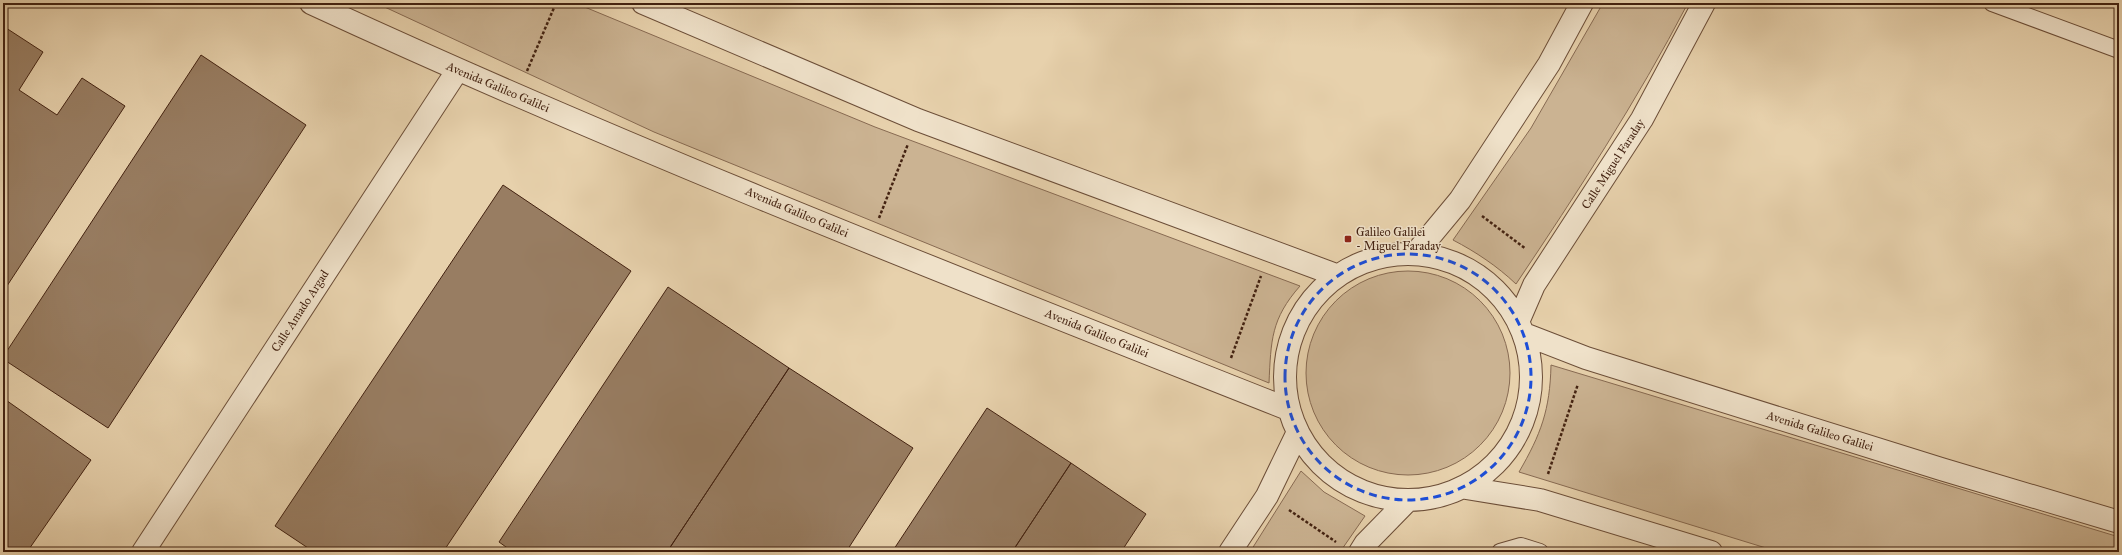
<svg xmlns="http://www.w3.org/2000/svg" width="2122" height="555" font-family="'IM FELL Great Primer',serif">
  <rect width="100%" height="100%" fill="#e7d1ac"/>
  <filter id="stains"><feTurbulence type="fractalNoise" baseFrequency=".005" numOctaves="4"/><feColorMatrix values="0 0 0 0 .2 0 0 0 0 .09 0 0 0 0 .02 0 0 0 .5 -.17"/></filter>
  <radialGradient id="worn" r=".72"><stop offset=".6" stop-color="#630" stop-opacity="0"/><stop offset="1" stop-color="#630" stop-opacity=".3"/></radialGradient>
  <path fill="#cbb392" stroke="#876a52" d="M376 3H575L875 127 1300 286C1271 319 1271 340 1269 383L654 132Z
    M1603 3H1688C1637 101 1577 193 1516 284 1497 266 1476 252 1453 240L1531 128Z
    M1306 373a102 102 0 1 1 204 0a102 102 0 1 1-204 0Z
    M1551 365 2119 537V552H1779L1519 472C1541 434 1550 410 1551 365Z
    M1301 471 1324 492 1365 516 1340 552H1250Z"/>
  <path fill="#987d62" stroke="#432211" d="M3 26 43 52 19 90 57 115 82 78 125 106 3 292Z
    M201 55 306 125 108 428 3 359V357Z
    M503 185 631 271 443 552H314L275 526Z
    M668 287 789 368 667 552H513L499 542Z
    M789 368 913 448 846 552H667Z
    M3 398 91 460 27 552H3Z
    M987 408 1071 463 1012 552H892Z
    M1071 463 1146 514 1121 552H1012Z"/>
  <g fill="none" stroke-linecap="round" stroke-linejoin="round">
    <defs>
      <path id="service" d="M1992 3 2119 50
        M1500 552 1521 546 1540 552"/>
      <path id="minor" d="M311 3C631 151 960 279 1288 409
        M643 3 918 120 1336 275
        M1416 253 1460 200 1549 64 1582 3
        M1285 377a123 123 0 1 1 246 0a123 123 0 1 1-246 0Z
        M1518 322 1534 285 1642 119 1704 3
        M1524 334 1586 358 1941 469 2119 522
        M1466 488 1540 500 1711 552
        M143 552 457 71
        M1230 552 1267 496 1297 434
        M1360 552 1365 544 1408 500"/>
    </defs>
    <use href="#service" stroke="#6c4e38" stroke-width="18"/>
    <use href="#minor" stroke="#6c4e38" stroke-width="24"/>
    <path stroke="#432211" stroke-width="2.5" stroke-dasharray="3 2" stroke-linecap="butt" d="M527 71 556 3
      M1482 216 1526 249
      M879 218 908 144
      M1231 358 1261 276
      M1548 474 1578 384
      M1289 510 1336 542"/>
    <use href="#service" stroke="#efe1c9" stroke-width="16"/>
    <use href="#minor" stroke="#efe1c9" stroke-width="22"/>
  </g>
  <path fill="none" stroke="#1d4ed8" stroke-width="3" stroke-dasharray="8 5" stroke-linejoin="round" d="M1285 377a123 123 0 1 1 246 0a123 123 0 1 1-246 0Z"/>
  <rect fill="#8f2418" stroke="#efe1c9" stroke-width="1.5" x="1344" y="235" width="8" height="8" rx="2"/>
  <g text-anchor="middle" stroke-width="3" stroke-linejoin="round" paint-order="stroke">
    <g font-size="12" fill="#432211" stroke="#efe1c9">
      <text transform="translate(498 87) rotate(23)" y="4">Avenida Galileo Galilei</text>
      <text transform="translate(1613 164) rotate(-57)" y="4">Calle Miguel Faraday</text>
      <text transform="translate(797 212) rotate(23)" y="4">Avenida Galileo Galilei</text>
      <text transform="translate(300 311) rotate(-57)" y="4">Calle Amado Argad</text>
      <text transform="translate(1097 333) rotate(22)" y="4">Avenida Galileo Galilei</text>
      <text transform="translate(1820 431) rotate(17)" y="4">Avenida Galileo Galilei</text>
    </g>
    <g font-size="12" fill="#432211" stroke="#efe1c9" text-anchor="start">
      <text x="1356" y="236">Galileo Galilei<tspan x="1356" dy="14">- Miguel Faraday</tspan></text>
    </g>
  </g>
  <rect width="2122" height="555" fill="none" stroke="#e7d1ac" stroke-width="16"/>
  <rect x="4" y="4" width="2114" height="547" fill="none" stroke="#432211" stroke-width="2"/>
  <rect x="8" y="8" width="2106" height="539" fill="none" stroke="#432211"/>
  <rect width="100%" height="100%" filter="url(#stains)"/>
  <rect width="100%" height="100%" fill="url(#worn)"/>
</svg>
